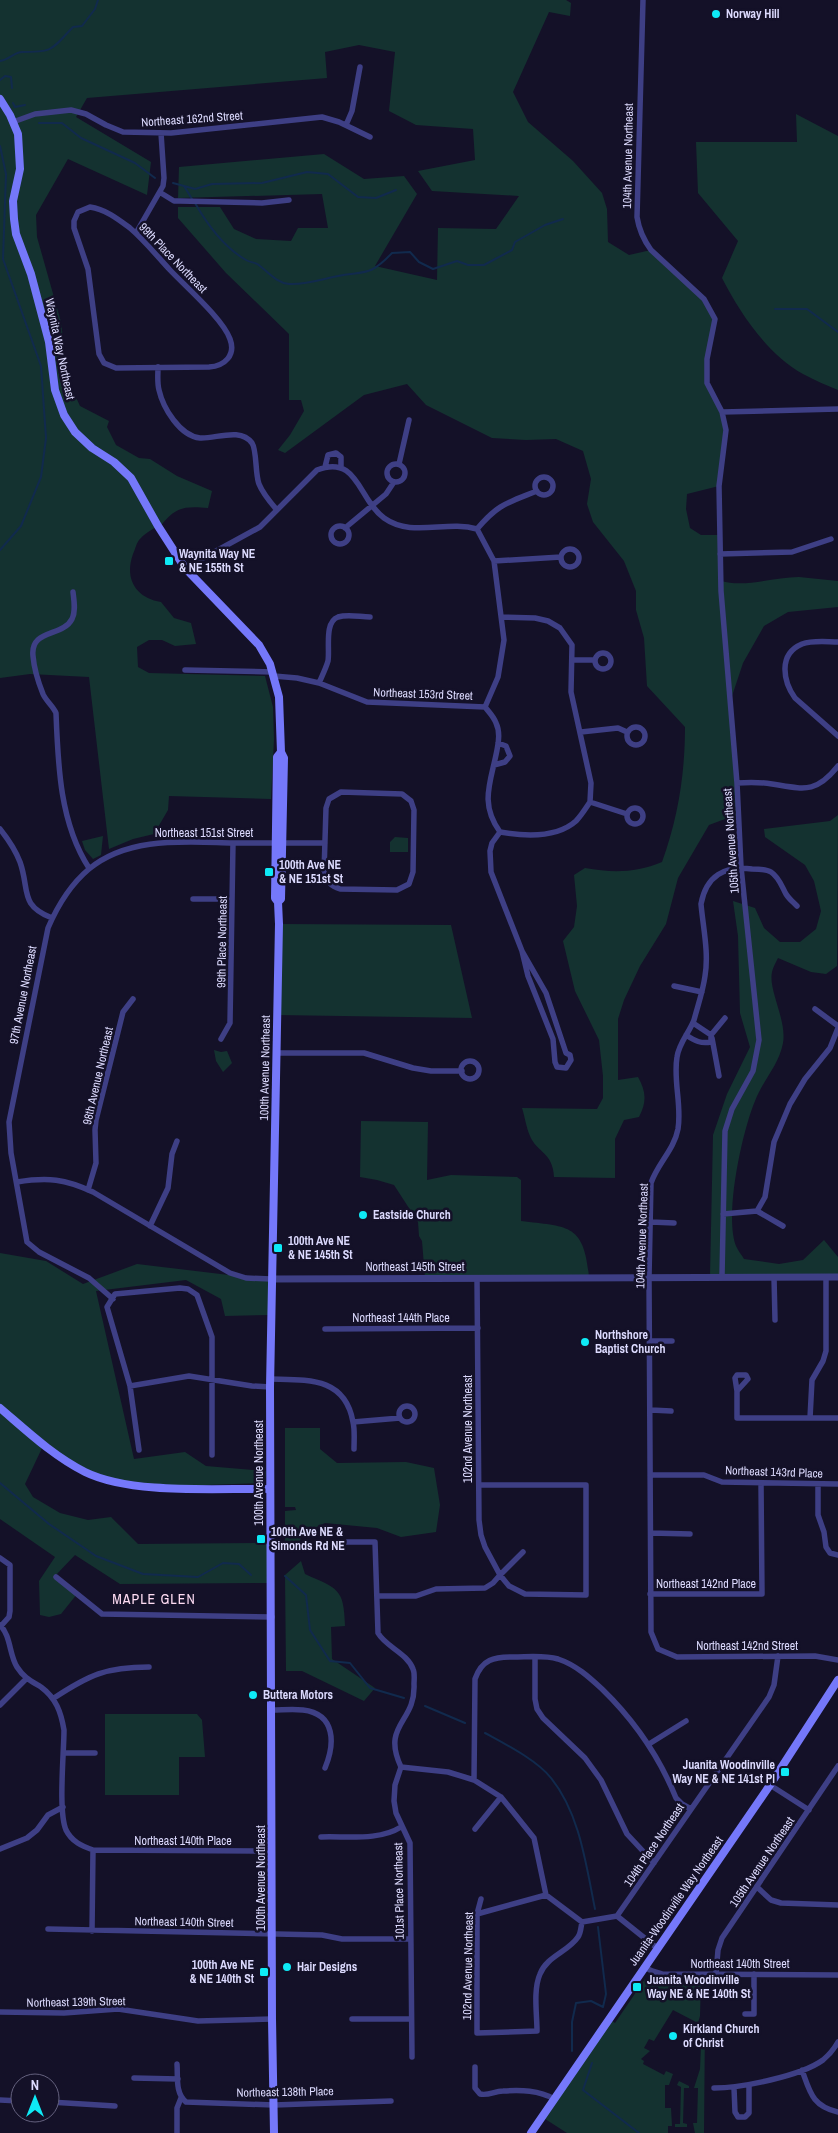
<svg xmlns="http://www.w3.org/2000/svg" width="838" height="2133" font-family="'Archivo Narrow',sans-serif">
  <rect width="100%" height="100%" fill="#141128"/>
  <path fill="#143230" d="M0 0H566L571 3 570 16 549 12 513 92 528 122 573 161 602 193 607 209 608 242 629 255 651 250 704 299 715 319 707 359V383L722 412 726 430 719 486 687 494 686 509 690 528 701 535H720L721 581C745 588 774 577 799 577 812 578 825 580 838 581V607L788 612 764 626 743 663 730 702 739 820 725 819 709 825 678 878 666 924 640 966 624 1000 618 1019V1080L638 1077C646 1091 647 1102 639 1117L624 1120 615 1139V1178L554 1177C553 1152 537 1153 530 1136 526 1127 525 1117 522 1108L597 1109 603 1098V1076L599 1040 575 991 563 941 574 927 577 906 574 875 585 868C612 873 636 873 662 862 678 818 685 774 685 727L647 686 644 638 636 610V591L624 561 593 522 587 504 591 479 583 451 556 439 526 440 492 438 426 405 407 384 364 395 285 453 278 450 290 435 304 411 301 400H289V334L226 273 178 218V207H220L234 229 256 239 291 241 298 228H328L322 194 178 198 179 167 324 154 364 179 404 176 417 194 375 266 437 280 438 228 496 229 519 196 432 191 418 171 475 160 473 129 416 125 389 111 395 52 359 45 325 52 327 78 87 98 76 117 151 162 147 195 68 159 36 215 37 237 61 322 68 380 80 406 109 421 107 427 116 445 139 458 150 459 177 476 212 491 208 508C183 506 175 507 159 528L158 526C151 530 144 534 139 540 136 544 135 550 133 554 124 579 136 598 161 602L174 618 191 623 196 644 175 646 162 640H149L137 647 138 667 149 673 265 676 273 707 274 739 271 799 169 796 168 810 154 834 133 839 109 849 89 677 30 674 0 678Z
    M796 114 838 136V390C826 385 814 380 803 374 767 354 740 313 722 278L738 241 698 193 696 142H797Z
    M838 815 837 966 826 974 811 972 778 958C776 962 773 967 772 972 768 990 787 1020 783 1043 779 1065 763 1080 755 1101 742 1132 724 1215 736 1246 738 1251 742 1255 744 1259L779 1264 803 1260 824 1240 838 1257V1277L710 1276 713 1135 727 1094 750 1047 740 1013 738 936 733 901 755 908 764 928 780 942H800L816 929 821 911 814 881 805 865 765 837 764 829 830 821Z
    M103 836 101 855 93 859 85 850 82 841Z
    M395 837 408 838V852H390V842Z
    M279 924 451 925 472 1018 277 1015Z
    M214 1050 221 1052 227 1051 232 1063 223 1072 216 1061Z
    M361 1121 428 1122 427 1180 451 1175 517 1177 521 1180V1221C568 1227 584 1223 589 1277L425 1278 422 1241 419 1236 418 1222 394 1185 377 1180 360 1177Z
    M0 1253 46 1261 83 1284 137 1264 271 1280V1315L225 1316 221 1299 186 1280 96 1291 134 1459 185 1452 206 1466 266 1471 265 1483 148 1487 87 1473 43 1446 25 1484 33 1497 60 1513 88 1520 111 1517 138 1544 270 1543 271 1583 120 1584 75 1555 55 1576 77 1594 61 1614 49 1617 40 1615 39 1581 55 1557 0 1519Z
    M285 1428H320V1449L337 1463 406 1462 434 1468 440 1505 436 1532 401 1537 377 1528 325 1523 302 1534 299 1544H285V1511L296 1510 295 1507H285Z
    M301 1561 305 1574C338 1589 344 1588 345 1626L331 1627 332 1659 375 1688 364 1701 302 1671H286L285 1575Z
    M105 1714H197L202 1720 205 1757H179V1795H105Z
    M645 1979H701L700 2016 698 2023 673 2010 654 2041 649 2039 644 2048 650 2051 641 2059 644 2061 643 2064 664 2075 666 2071 673 2074 669 2085H665V2108H671L672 2126H668V2133H567L542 2117 609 2019 615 2023Z
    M702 2023H705L704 2133H695L693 2123H697L698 2088H694L700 2069Z
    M679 2081 689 2086V2088H684L683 2123 687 2124V2127H675V2124H680L681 2087 677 2085Z"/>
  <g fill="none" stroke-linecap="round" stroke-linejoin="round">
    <path stroke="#112a4d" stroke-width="2" d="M0 61C8 60 15 52 22 52 54 52 51 50 73 27L82 26 95 9 98 0
      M0 80 5 76 11 77 12 88
      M13 103 15 107 25 105
      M39 123H62L81 138 135 163 155 178
      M0 146 6 174 3 259 41 366 46 438 41 477 21 526 0 550
      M173 183 195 189 212 184 262 183 307 172 328 174 358 197 376 198 396 190
      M184 186 192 199
      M195 203C207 224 225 248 246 260 251 263 256 262 260 266 269 273 277 283 289 284 305 285 323 279 338 276 367 271 370 276 392 253L410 252 419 262 433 269 457 261 468 265H484L512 250 515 242 545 225 563 219
      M775 309H807L838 332
      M0 1483 49 1524 96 1556 143 1574 198 1577 223 1563 239 1564 251 1575
      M285 1576 306 1595 310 1630 330 1661 350 1663 370 1688 404 1698
      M425 1706 465 1723
      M485 1733C505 1744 537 1760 551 1778 580 1814 586 1865 595 1909
      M572 2051V2022L576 2003 591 2001 603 2007 606 1994 598 1927
      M592 2063 583 2090 639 2133"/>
    <path stroke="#3e3f85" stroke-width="5.5" d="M643 0 637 217C639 230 643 239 651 250L704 299 715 319 707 359V383L722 412 726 430 719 486 721 591 737 783 741 867 759 1040 753 1071 732 1109 725 1131 722 1276
      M13 122 35 114 71 110 86 114 106 125 123 132 171 133 322 117 339 122 370 137
      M346 125 352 111 360 67
      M161 193 174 201H180L262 203 289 200
      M90 207C105 209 118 219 130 228 145 241 157 256 170 270 185 286 223 319 230 339 236 355 225 366 209 367L116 368 104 363 99 354 88 269 74 228V221L78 212Z
      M136 233 163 186 164 178 161 133
      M158 367C158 375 157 383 159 390 163 408 180 436 200 438 216 439 240 427 252 443 257 450 255 474 259 484 263 494 270 502 277 510
      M722 412 838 409
      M399 464 409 420
      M387 473a9 9 0 1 1 18 0a9 9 0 1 1-18 0Z
      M325 467 328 455 336 453 341 457V468
      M535 486a9 9 0 1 1 18 0a9 9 0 1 1-18 0Z
      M331 535a9 9 0 1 1 18 0a9 9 0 1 1-18 0Z
      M345 528 386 494 394 482
      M477 529 494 561 504 640 498 677 485 707C489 712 494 717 496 723 500 731 499 741 497 750 491 782 479 803 500 832 523 836 557 838 576 821 581 816 586 808 590 802
      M477 529C498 504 507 503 537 491
      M561 558a9 9 0 1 1 18 0a9 9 0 1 1-18 0Z
      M720 554 792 552 831 539
      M494 561 561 557
      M185 568 260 527 317 470C358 454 358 499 384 518 412 538 446 520 477 529
      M73 592C74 601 76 611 72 619 63 637 30 629 33 656 34 668 39 684 43 694 46 701 53 706 56 713 58 766 60 823 89 868
      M502 617 535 618 548 621 560 628 572 645 571 692 591 783 590 802
      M838 642C827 642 813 640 802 644 778 654 783 681 795 698L838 736
      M595 661a8 8 0 1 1 16 0a8 8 0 1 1-16 0Z
      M573 660H594
      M185 670 273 672
      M274 676 297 678 319 683 367 702 485 707
      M319 683C322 676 326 668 328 661 330 649 324 622 338 617 348 614 360 617 370 617
      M627 736a9 9 0 1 1 18 0a9 9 0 1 1-18 0Z
      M581 732 618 728 627 732
      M494 765 505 762 510 756 506 746 498 743
      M737 783C749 782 760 782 772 784 804 789 816 794 838 766
      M341 792 402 794 411 801 414 810 413 872 409 884 397 890 340 889C331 886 327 882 324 872L326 808 329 799Z
      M590 802 627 814
      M627 816a8 8 0 1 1 16 0a8 8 0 1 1-16 0Z
      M0 829C8 839 15 849 20 862 30 890 19 905 52 918
      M500 832 492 843 490 851 491 872 522 951 528 976 553 1039 555 1062 557 1067 566 1068 571 1060 570 1055 566 1053 546 993 522 951
      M193 899H232
      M797 906C793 902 789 899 786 894 782 887 779 877 771 872 766 869 758 869 752 869 725 865 706 876 701 904 703 927 709 953 705 976 703 991 698 1005 694 1020 689 1033 679 1043 677 1057 673 1081 682 1105 678 1129 674 1150 658 1163 651 1183L649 1277 651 1632 658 1649 677 1657 815 1656 838 1660
      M674 986 702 992
      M815 1009 838 1026
      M686 1035C695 1041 701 1044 711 1042V1035L693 1023
      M711 1035 725 1018
      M712 1038 719 1076
      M221 1039 230 1023 233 843
      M276 1053H364L413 1068 431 1071H462
      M461 1070a9 9 0 1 1 18 0a9 9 0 1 1-18 0Z
      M17 1182C48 1177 65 1179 93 1192L230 1273 246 1278 271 1279
      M88 1190 96 1163 95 1130 96 1120 123 1012 133 999
      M757 1211 765 1197 774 1142 790 1104 805 1079 830 1048 838 1028
      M723 1214 757 1211 783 1226
      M651 1222 674 1223
      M150 1226 168 1188 172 1154 177 1141
      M774 1277 775 1320
      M477 1278 479 1520 481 1535 485 1547 500 1575 523 1552
      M113 1299 89 1278 39 1252 27 1242 11 1153 9 1122 48 928C57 907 71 884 89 869 129 836 185 842 233 843 264 843 294 843 325 843
      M325 1329 478 1328
      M651 1341H672
      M270 1379C306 1380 345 1376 353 1422 355 1430 354 1440 354 1449
      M130 1386 189 1376 252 1386 270 1387
      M737 1391 735 1378 737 1375H746L748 1379 737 1391V1418H838
      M399 1414a8 8 0 1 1 16 0a8 8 0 1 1-16 0Z
      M651 1410 671 1411
      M810 1418 812 1380 823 1361 826 1351V1277
      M353 1422 400 1418
      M139 1450 130 1386 107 1307 115 1294 180 1288 188 1289 197 1295 212 1337V1455
      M650 1475H704L722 1482 838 1484
      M818 1484V1515L824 1532 826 1547 830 1553 838 1555
      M651 1533 690 1534
      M332 1542H375L378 1633C386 1647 407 1653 413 1669 415 1673 414 1680 414 1684 416 1723 381 1724 401 1767L395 1785 394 1801 396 1813 410 1843 412 2057
      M0 1558 10 1565V1611L9 1617 1 1626
      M56 1577 102 1614 272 1617
      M650 1594H762L761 1483
      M377 1596H416L436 1589 485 1588 493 1583 500 1575 509 1586 525 1594 586 1595V1485H479
      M0 1625C11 1636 9 1654 17 1667 24 1678 31 1681 41 1687 56 1698 61 1712 64 1730 64 1753 58 1811 66 1830 72 1842 82 1846 93 1850L272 1851
      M535 1657V1699L537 1709 543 1718 585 1758 601 1780 627 1834 654 1863
      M54 1698C89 1675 106 1667 149 1667
      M0 1705 26 1679
      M272 1710C282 1710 293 1709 303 1710 336 1714 335 1744 325 1768
      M649 1744 686 1721
      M64 1753H95
      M401 1767 448 1772 474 1780 501 1797 534 1838 546 1895
      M474 1780 475 1679C482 1659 494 1657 513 1657 528 1657 544 1655 558 1659 576 1665 589 1677 602 1689 635 1721 659 1756 676 1798L682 1804 691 1809
      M770 1785 809 1810
      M475 1829 501 1797
      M321 1837C347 1836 379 1841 401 1827
      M0 1849 27 1838 37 1830 48 1815 63 1807
      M757 1887 771 1900 781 1903 838 1905
      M481 1899 477 1914V2033L537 2031C537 2014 533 1990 540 1974 547 1956 568 1952 578 1937 581 1933 581 1926 582 1922
      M477 1914 546 1895 582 1922 617 1916 657 1948
      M617 1916 769 1697 774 1685 778 1656
      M48 1929 322 1935 342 1939H409
      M92 1931 93 1850
      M644 1967 652 1971 662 1974 838 1975
      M716 1974 718 1950 722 1938 838 1766
      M0 2012 64 2013 118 2009 198 2021 272 2019
      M745 2014H754V1974
      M352 2019H411
      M177 2064C178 2077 175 2093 186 2102L274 2105 391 2101
      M475 2067V2088L480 2094C489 2096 494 2091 503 2091 521 2090 539 2090 554 2099
      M802 2070C810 2092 812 2106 838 2112
      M134 2078 178 2079
      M714 2088C741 2088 801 2076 823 2060 829 2055 834 2049 838 2042
      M734 2088 735 2112 738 2117H745L749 2113V2086
      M0 2100 20 2101
      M50 2102 115 2106
      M177 2133V2108L181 2098"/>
    <path stroke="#3e3f85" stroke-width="7" d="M271 1279 838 1277"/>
    <path stroke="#7578fa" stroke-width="8" d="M0 99 10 115 18 134 20 169 13 201 14 219 16 234 31 274 49 342 55 390 64 415 75 432 92 448 114 462 131 478 158 526 185 568 259 645 270 664 279 697 281 752 284 758 281 899 278 902
      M0 1408C27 1431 52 1455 85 1472 132 1495 217 1488 270 1489
      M274 2133 272 2019 270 1387 279 924 278 902 275 898 277 757 281 752
      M531 2133 770 1785 838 1680"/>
  </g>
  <g fill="#0eeaf6" stroke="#141128" stroke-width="2">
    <circle cx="716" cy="14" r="5"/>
    <rect x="164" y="556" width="10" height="10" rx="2.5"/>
    <rect x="264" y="867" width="10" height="10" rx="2.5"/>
    <circle cx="363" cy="1215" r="5"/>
    <rect x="273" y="1243" width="10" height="10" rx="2.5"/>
    <circle cx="585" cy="1342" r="5"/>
    <rect x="256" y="1534" width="10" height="10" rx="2.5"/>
    <circle cx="253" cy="1695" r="5"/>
    <rect x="780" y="1767" width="10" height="10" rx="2.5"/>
    <circle cx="287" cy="1967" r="5"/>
    <rect x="259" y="1967" width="10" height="10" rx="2.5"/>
    <rect x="632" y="1982" width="10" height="10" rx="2.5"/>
    <circle cx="673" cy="2036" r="5"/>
  </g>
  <g text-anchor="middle" stroke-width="5" stroke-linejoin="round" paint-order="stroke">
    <g font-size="12" font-weight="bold" fill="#dcdafe" stroke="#141128" text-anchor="start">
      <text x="726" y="18">Norway Hill</text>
      <text x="179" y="558">Waynita Way NE<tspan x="179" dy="14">&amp; NE 155th St</tspan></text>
      <text x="279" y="869">100th Ave NE<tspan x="279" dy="14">&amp; NE 151st St</tspan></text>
      <text x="373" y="1219">Eastside Church</text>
      <text x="288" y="1245">100th Ave NE<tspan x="288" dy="14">&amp; NE 145th St</tspan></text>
      <text x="595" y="1339">Northshore<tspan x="595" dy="14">Baptist Church</tspan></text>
      <text x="271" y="1536">100th Ave NE &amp;<tspan x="271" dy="14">Simonds Rd NE</tspan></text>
      <text x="263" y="1699">Buttera Motors</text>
      <text x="775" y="1769" text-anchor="end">Juanita Woodinville<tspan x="775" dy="14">Way NE &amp; NE 141st Pl</tspan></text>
      <text x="254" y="1969" text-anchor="end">100th Ave NE<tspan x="254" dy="14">&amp; NE 140th St</tspan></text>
      <text x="297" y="1971">Hair Designs</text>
      <text x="647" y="1984">Juanita Woodinville<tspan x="647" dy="14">Way NE &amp; NE 140th St</tspan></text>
      <text x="683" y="2033">Kirkland Church<tspan x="683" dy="14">of Christ</tspan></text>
    </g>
    <g font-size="12" fill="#dcdafe" stroke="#141128">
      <text transform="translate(192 119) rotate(-4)" y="4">Northeast 162nd Street</text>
      <text transform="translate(628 156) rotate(-89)" y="4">104th Avenue Northeast</text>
      <text transform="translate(173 258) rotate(46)" y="4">99th Place Northeast</text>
      <text transform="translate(60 349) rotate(78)" y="4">Waynita Way Northeast</text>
      <text transform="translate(423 694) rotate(2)" y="4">Northeast 153rd Street</text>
      <text x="204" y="837">Northeast 151st Street</text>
      <text transform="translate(731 841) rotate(-94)" y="4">105th Avenue Northeast</text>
      <text transform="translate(222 942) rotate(-89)" y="4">99th Place Northeast</text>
      <text transform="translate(23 995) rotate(-79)" y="4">97th Avenue Northeast</text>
      <text transform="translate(265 1068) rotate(-89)" y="4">100th Avenue Northeast</text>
      <text transform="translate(98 1076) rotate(-77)" y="4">98th Avenue Northeast</text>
      <text transform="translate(642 1236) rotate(-88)" y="4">104th Avenue Northeast</text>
      <text x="415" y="1271">Northeast 145th Street</text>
      <text x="401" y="1322">Northeast 144th Place</text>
      <text transform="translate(468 1429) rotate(-90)" y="4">102nd Avenue Northeast</text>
      <text transform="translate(774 1472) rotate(2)" y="4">Northeast 143rd Place</text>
      <text transform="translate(259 1473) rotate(-90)" y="4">100th Avenue Northeast</text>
      <text x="706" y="1588">Northeast 142nd Place</text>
      <text x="747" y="1650">Northeast 142nd Street</text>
      <text x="183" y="1845">Northeast 140th Place</text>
      <text transform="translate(654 1845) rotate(-56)" y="4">104th Place Northeast</text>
      <text transform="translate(762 1862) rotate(-56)" y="4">105th Avenue Northeast</text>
      <text transform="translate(261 1878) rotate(-90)" y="4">100th Avenue Northeast</text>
      <text transform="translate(399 1891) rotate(-91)" y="4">101st Place Northeast</text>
      <text transform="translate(676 1901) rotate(-55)" y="4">Juanita-Woodinville Way Northeast</text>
      <text transform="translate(184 1922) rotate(1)" y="4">Northeast 140th Street</text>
      <text x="740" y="1968">Northeast 140th Street</text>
      <text transform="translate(468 1966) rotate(-89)" y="4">102nd Avenue Northeast</text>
      <text transform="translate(76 2002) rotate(-1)" y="4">Northeast 139th Street</text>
      <text transform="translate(285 2092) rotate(-1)" y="4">Northeast 138th Place</text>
    </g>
    <g font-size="14" letter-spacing="1" fill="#fedcf3" stroke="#141128">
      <text x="154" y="1604">MAPLE GLEN</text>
    </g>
  </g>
  <g transform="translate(35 2098)"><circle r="24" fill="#141128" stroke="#64617e"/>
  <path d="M0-4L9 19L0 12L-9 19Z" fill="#0eeaf6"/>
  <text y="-8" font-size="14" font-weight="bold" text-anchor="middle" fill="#dcdafe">N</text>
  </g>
</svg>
